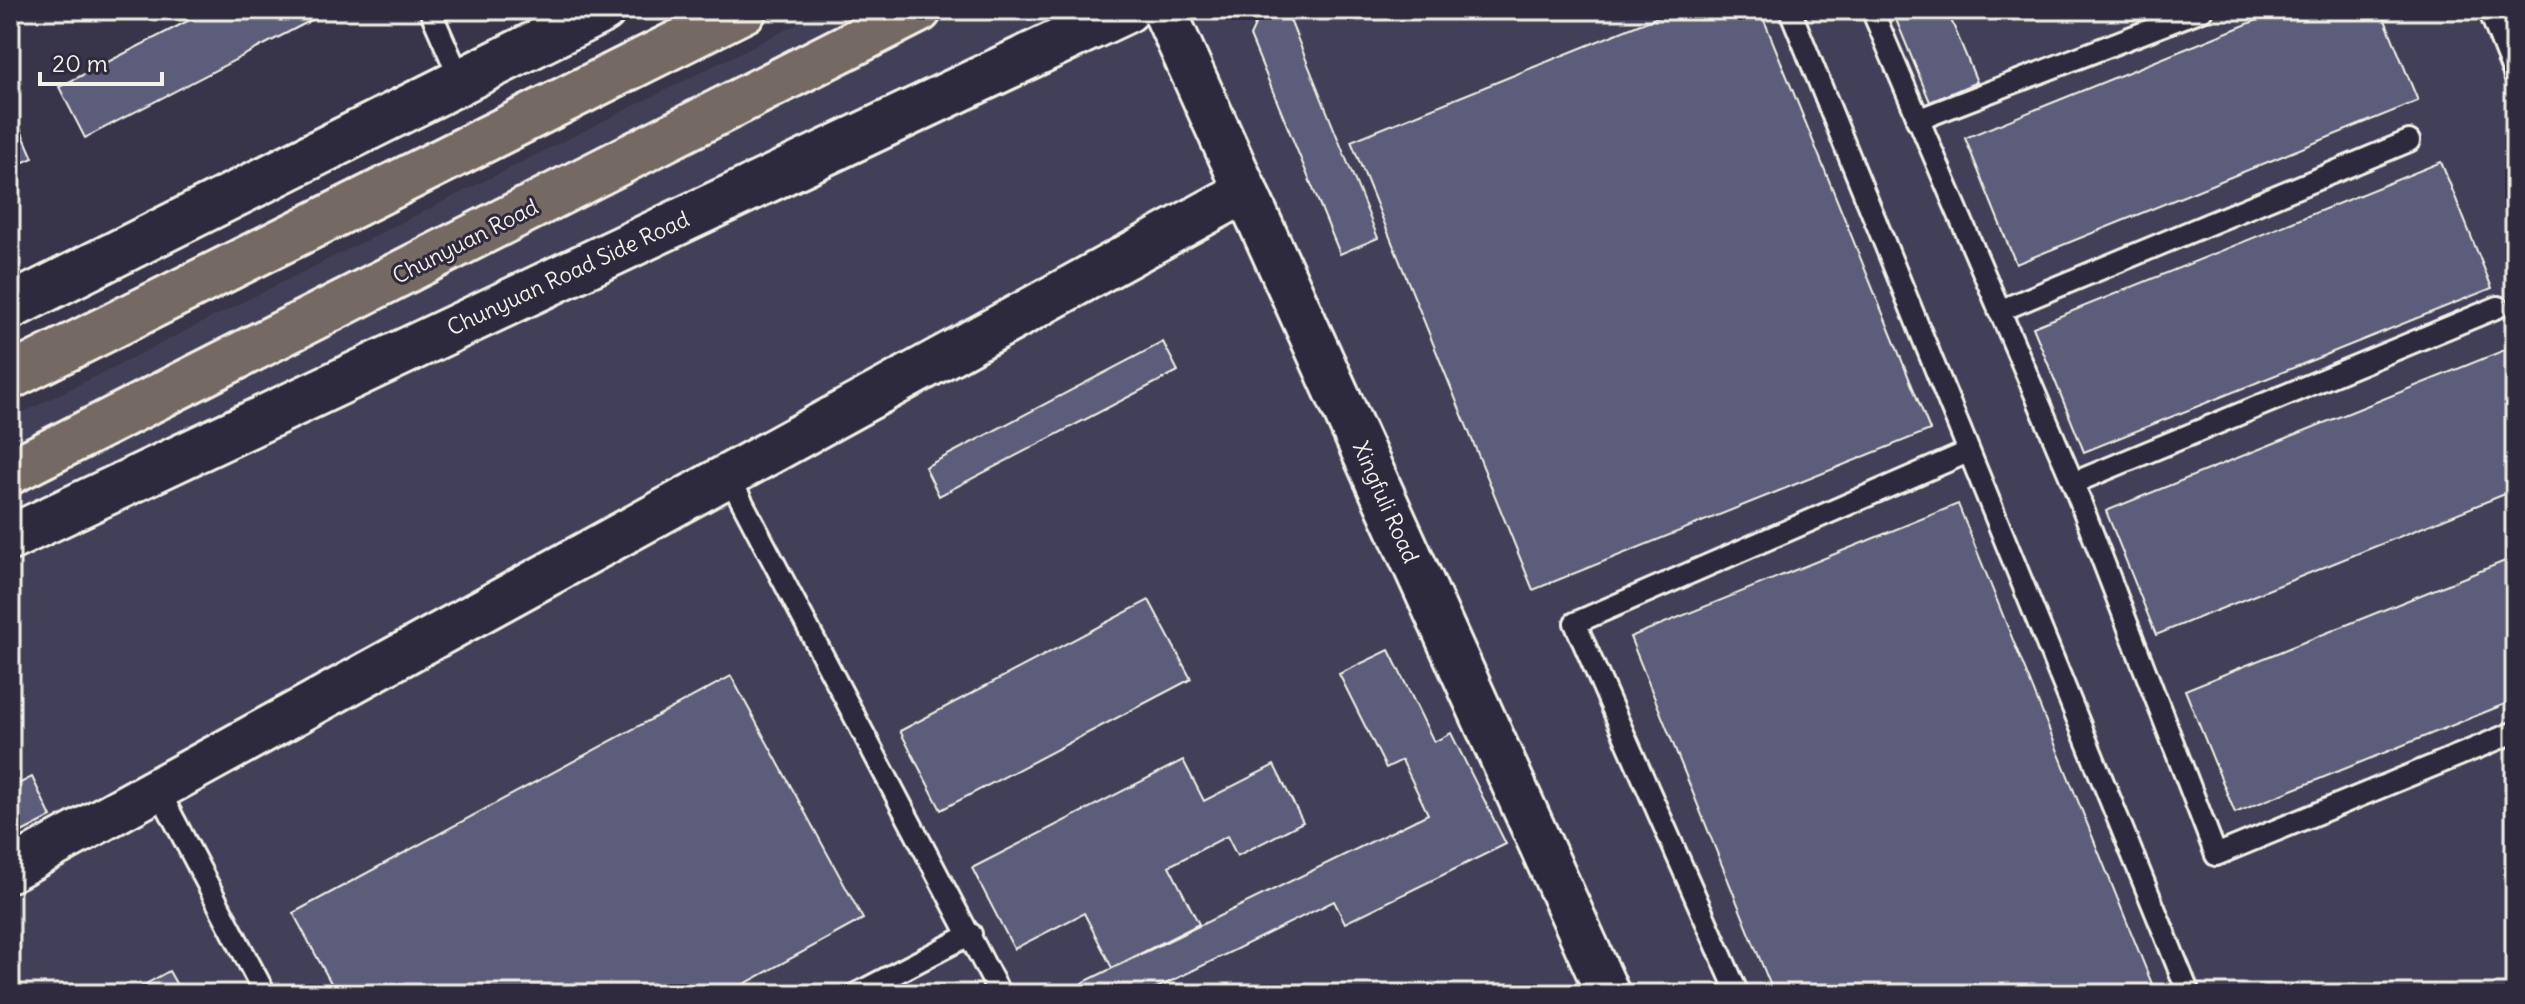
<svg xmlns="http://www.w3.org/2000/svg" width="2525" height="1004" font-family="Delius,sans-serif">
  <rect width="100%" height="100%" fill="#383449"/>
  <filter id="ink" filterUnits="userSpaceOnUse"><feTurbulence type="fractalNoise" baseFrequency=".0125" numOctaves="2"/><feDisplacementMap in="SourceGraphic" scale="16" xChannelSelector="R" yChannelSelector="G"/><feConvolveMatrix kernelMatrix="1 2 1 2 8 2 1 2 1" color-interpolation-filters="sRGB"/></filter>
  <g filter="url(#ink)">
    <path fill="#424058" d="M825 10H1174L1598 994H10V419Z
      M1176 10H2515V994H1611Z"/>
    <path fill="#5b5d7a" stroke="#f4f1e8" stroke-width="2" d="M209 10H331L85 138 59 87Z
      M1262 10H1286L1378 238 1340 254 1250 36Z
      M1675 10H1760L1930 430 1533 590 1351 141Z
      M1892 10H1947L1977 82 1930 102Z
      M2282 10H2381L2418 101 2016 264 1965 138Z
      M14 114 33 158 10 168V116Z
      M2441 162 2492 288 2084 452 2033 327Z
      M1163 342 1178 371 939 496 925 467Z
      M2512 347 2515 355V490L2156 635 2106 511Z
      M1958 504 2156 994H1774L1630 637Z
      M2515 557V700L2235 813 2185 690Z
      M1149 600 1191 679 941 810 900 731Z
      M1389 650 1434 742 1451 733 1506 844 1345 923 1334 901 1145 994H1087L1082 983 1428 814 1402 760 1386 768 1339 674Z
      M731 676 863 919 726 994H337L293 913Z
      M1183 760 1204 801 1274 765 1303 822 1237 856 1227 836 1169 866 1199 924 1112 968 1084 913 1014 949 972 868Z
      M32 777 51 817 10 838V788Z
      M169 971 182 994H128Z"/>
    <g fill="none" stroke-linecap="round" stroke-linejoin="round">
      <defs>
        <path id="service" d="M430 10 461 81
          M1790 10 2189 994
          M1872 10 2073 483 2216 855 2515 732
          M2489 10 2515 76
          M1917 120 2202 10
          M1999 311 2409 141
          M728 475 1000 994
          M2073 483 2498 307
          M158 789 265 994
          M856 994 971 934
          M1738 994 1575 623 1968 452"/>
        <path id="minor" d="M1164 10 1608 994
          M10 870 1246 191"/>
        <path id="tertiary" d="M10 307 603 10
          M10 538 1127 10"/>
        <path id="primary" d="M10 377 744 10
          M10 472 919 10"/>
      </defs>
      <use href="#service" stroke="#f4f1e8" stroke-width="26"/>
      <use href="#minor" stroke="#f4f1e8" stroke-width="48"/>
      <use href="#tertiary" stroke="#f4f1e8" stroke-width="50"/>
      <use href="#primary" stroke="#f4f1e8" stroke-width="50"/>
      <use href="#service" stroke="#2f2a3d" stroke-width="20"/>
      <use href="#minor" stroke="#2f2a3d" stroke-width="42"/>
      <use href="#tertiary" stroke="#2f2a3d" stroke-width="44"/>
      <use href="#primary" stroke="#756964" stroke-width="44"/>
    </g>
  </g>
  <g text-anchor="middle" stroke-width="6" stroke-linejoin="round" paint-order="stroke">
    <g font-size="22" fill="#f4f1e8" stroke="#2f2a3d">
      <text transform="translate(465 241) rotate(-27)" y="8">Chunyuan Road</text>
      <text transform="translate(568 273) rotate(-25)" y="8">Chunyuan Road Side Road</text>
      <text transform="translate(1386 502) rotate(66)" y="8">Xingfuli Road</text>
    </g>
  </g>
  <rect width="2525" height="1004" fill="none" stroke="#2f2a3d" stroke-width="40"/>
  <rect x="20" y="20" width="2485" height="964" fill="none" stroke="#f4f1e8" stroke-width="3" filter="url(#ink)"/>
  <path d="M40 72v12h122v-12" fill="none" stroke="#f4f1e8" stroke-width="4"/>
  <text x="52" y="72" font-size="24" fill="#f4f1e8" stroke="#2f2a3d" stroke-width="6" paint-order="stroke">20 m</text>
</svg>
